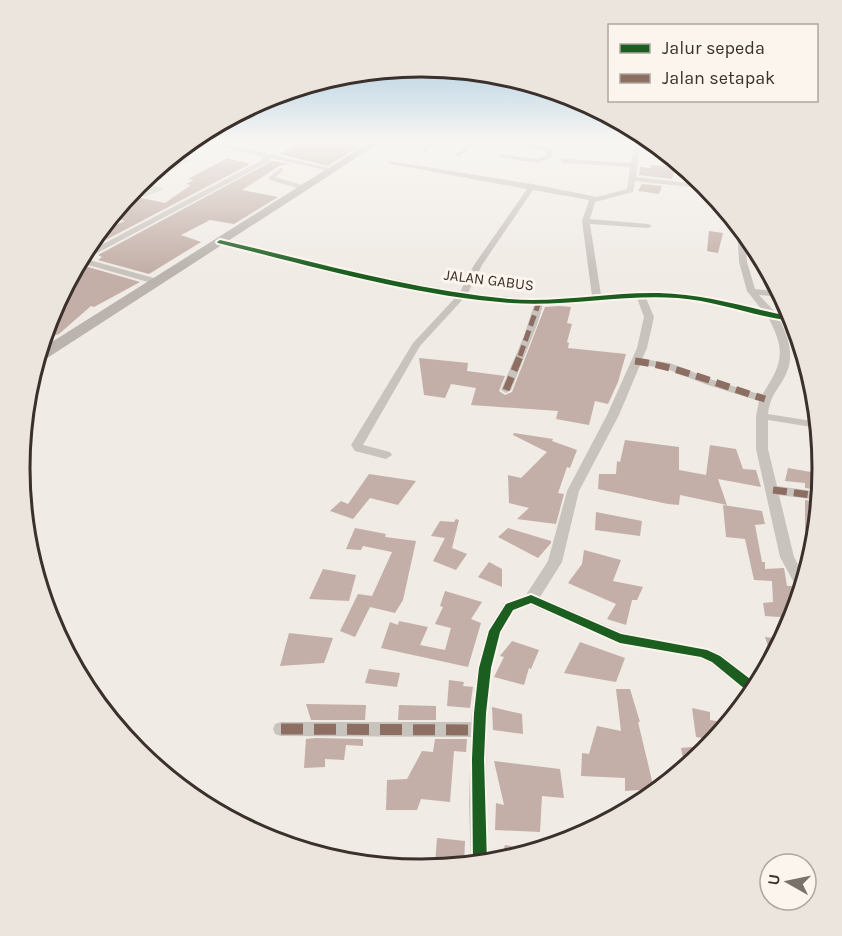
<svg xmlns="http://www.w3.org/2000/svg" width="842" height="936" font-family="Karla,sans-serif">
  <rect width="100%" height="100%" fill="#f0ebe5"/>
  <path fill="#d1d6bf" d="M171 157 190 160 147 183 164 189 144 197 129 193 137 184Z"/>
  <path fill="#c3afa7" d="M303 140H351L364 143 328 166 279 154Z
    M227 158 250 164 98 244 90 242 106 229 125 221 110 217 123 201 132 196 165 203 191 185 186 184 194 180 188 179Z
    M272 161 289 164 279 166 242 190 278 197 234 224 210 220 181 235 201 242 149 274 98 260 102 257 98 255Z
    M651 165 676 167 672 179 639 175 640 167 651 168Z
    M642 184 662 186 659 194 638 191Z
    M709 231 723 233 718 253 707 251Z
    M88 267 140 282 94 307 91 306 59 334 42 340 50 314 68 280Z
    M559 306 571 307 567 323 572 324 567 342 569 343 568 348 626 354 618 382 608 404 595 401 589 425 556 419 558 411 471 405 476 388 451 384 445 398 424 395 419 358 468 363 467 371 505 376 499 391 505 395 512 392 545 307Z
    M514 433 553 439 552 441 577 450 570 468 567 467 558 493 564 494 556 524 517 519 529 508 509 503 508 475 521 478 547 452 513 435Z
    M625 440 679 447V470L706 475 710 445 736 449 743 469 756 470 761 487 718 479 727 505 680 495 679 505 668 504 598 489 599 474H616L617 461 620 462Z
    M788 468 822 474 820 490 805 488V483L785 481Z
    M369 474 416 481 398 505 370 498 353 519 330 511 341 501 348 504Z
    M805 500 819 502 815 547 811 558 805 529Z
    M723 505 762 511 765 524 755 525 762 562H765V569L784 568 787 586H793L798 592 799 598 793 618 765 616 763 603 773 602 772 581 754 580 745 539 726 537Z
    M596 512 642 521 640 536 595 530Z
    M456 519 459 520 452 548 467 554 456 570 433 561 445 538 431 536 440 521 454 522Z
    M355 528 386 534 385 537 416 541 403 600 395 613 370 607 355 637 340 631 358 594 372 596 392 552 363 546 361 550 346 549Z
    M508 528 551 541V543L538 558 498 537Z
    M584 550 621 560 613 581 643 587 637 600H632L626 625 607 619 616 604 568 583 582 564Z
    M489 562 502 569V587L478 577Z
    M323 569 356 575 349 601 309 599Z
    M445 591 482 602 471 619 481 623 468 667 381 648 390 622 398 625 399 621 428 627 420 645 445 650 451 628 435 624 443 607 440 606Z
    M289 633 333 638 324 663 280 666Z
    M765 637 783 639 772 658Z
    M512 641 539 650 531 669 529 668 524 685 494 677 504 657 500 656Z
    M580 642 625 658 616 682 564 673Z
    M369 669 400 673 397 687 365 683Z
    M449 680 464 682 463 686 473 687 470 708 447 706Z
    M616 689H630L640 722H638L654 789 625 791V778L581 776 582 753 589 754 597 726 621 731Z
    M306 704 366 705 365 720H311Z
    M399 705 436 706V720H398Z
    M492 707 522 714 523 734 493 730Z
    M692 708 710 712V720L728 723 715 740 696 737Z
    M306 739 316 738 363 739V746L346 745 344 760 325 759V767L304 768Z
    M435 739H467L466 752 454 751 450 802 421 799 417 810H386L387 780 407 779 422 751 433 752Z
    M711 745 705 752 685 768 681 748Z
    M494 761 560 769 564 798 542 796 540 832 495 830 496 803 504 805Z
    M437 838 465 841 464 865 435 864Z
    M505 845 534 851 500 862Z"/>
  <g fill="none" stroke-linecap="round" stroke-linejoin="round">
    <path stroke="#c9c3be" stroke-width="4" d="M281 170 271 178 305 188"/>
    <path fill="#c9c3be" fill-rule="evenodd" d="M196 140H209L337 170 334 172 271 158 268 162 86 259 161 280V284H155L78 262 82 255 262 160 264 157Z
      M432 140H440L426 151H422V149Z
      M445 140H471L469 142 472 147 458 157 455 155 466 145Z
      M485 140C502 140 543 140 553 152L552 157 538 163 500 157 498 156V154L537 159 546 156 547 152 544 150Z
      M635 140H641L636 177 705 185 709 189 635 181 633 192 595 202 590 219 648 224 652 226 648 228 590 224 601 295 677 293 706 297 762 310 747 291 739 262 737 229 740 227 745 233 747 262 755 289 780 292 783 297 759 295 775 312 792 316 794 322 779 319C788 336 795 356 786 374 778 391 771 393 768 414L818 422V428L768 420V449L777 486 820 492 819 500 779 495 794 557 805 578 801 591 798 590 780 557 756 449V416L759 401 705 384 664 368 640 365 619 415 579 491 562 562 540 597 622 632 708 649 721 654 759 684 751 696 711 664 701 659 620 644 530 605C525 607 517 608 514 612 477 651 487 809 489 863L471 865 469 803 471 737 281 736 275 734 273 729 275 724 281 722H471L477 668 487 631 504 603 526 595 548 561 567 491 607 415 637 348 644 317 637 298 543 305 537 325 511 390 506 393 501 390 524 336 534 305 464 298 420 346 363 445 390 452 392 455 386 459 355 451 351 445 413 343 456 297 364 279 216 242 220 240 364 273 460 292 474 265 527 189 391 164 388 162 389 161 532 184 597 197 627 189 630 167 563 163 560 161 563 159 631 163ZM533 190 589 200 582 221 592 296 531 299 468 293 482 265ZM646 298 692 300 768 317C786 351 783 363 762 395L713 380 670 363 642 359 647 348 654 317Z"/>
    <path fill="#bab3ae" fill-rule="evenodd" d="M373 140H384L41 362 35 363 39 350Z"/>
    <path stroke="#8d6e63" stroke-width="5" stroke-dasharray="11 5" stroke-linecap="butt" d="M520 356 539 302"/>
    <path stroke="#8d6e63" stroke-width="7" stroke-dasharray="14 7" stroke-linecap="butt" d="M635 361C680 367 722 386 765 399
      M506 390 521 354
      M773 490 820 496"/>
    <path stroke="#8d6e63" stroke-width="11" stroke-dasharray="22 11" stroke-linecap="butt" d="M281 729 478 730"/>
    <defs>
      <path id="cycleway" d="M220 240C316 262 411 290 509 299 559 303 609 292 659 293 705 294 748 308 793 317L794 321C755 317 718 301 678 298 623 294 567 307 511 303 414 296 312 266 218 243L217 242Z
        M531 595 621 634 707 650 720 656 758 685 752 694H751L712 662 701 657 620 643 531 603 513 610 500 632 491 668 486 713 484 759 487 863 473 864 472 759 474 713 479 668 489 631 506 604Z"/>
    </defs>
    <use href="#cycleway" stroke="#fbf5ee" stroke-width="4"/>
    <use href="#cycleway" fill="#1b5e20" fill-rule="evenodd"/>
  </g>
  <linearGradient id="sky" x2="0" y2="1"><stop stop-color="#8bbad8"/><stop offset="0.52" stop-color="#f8f6f3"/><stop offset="1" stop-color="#f8f6f3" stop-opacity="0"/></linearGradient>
  <rect width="842" height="271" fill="url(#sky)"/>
  <g text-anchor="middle" stroke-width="6" stroke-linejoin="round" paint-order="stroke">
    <g font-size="15" fill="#3b302b" stroke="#fbf5ee">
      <text transform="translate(489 280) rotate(7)" y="5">JALAN GABUS</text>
    </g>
  </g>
  <path d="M0 0H842V936H0ZM30 468a391 391 0 1 1 782 0a391 391 0 1 1-782 0Z" fill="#ece5de" fill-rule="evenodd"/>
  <path fill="none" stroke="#3b302b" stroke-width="3" d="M30 468a391 391 0 1 1 782 0a391 391 0 1 1-782 0Z"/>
  <rect x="608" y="24" width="210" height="78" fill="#fbf5ee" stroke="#aea6a0" stroke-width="1.5"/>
  <rect x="620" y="44" width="30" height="9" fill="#1b5e20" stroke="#aea6a0" stroke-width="1.5"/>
  <text x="662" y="54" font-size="18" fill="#3b302b">Jalur sepeda</text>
  <rect x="620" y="74" width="30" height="9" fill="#8d6e63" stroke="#aea6a0" stroke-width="1.5"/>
  <text x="662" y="84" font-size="18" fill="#3b302b">Jalan setapak</text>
  <g transform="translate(788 882) rotate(279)"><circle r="28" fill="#fbf5ee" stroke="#aea6a0" stroke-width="1.5"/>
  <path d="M0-4.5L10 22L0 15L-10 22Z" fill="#7a716c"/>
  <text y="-9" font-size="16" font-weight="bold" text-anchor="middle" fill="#3b302b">U</text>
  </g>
</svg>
